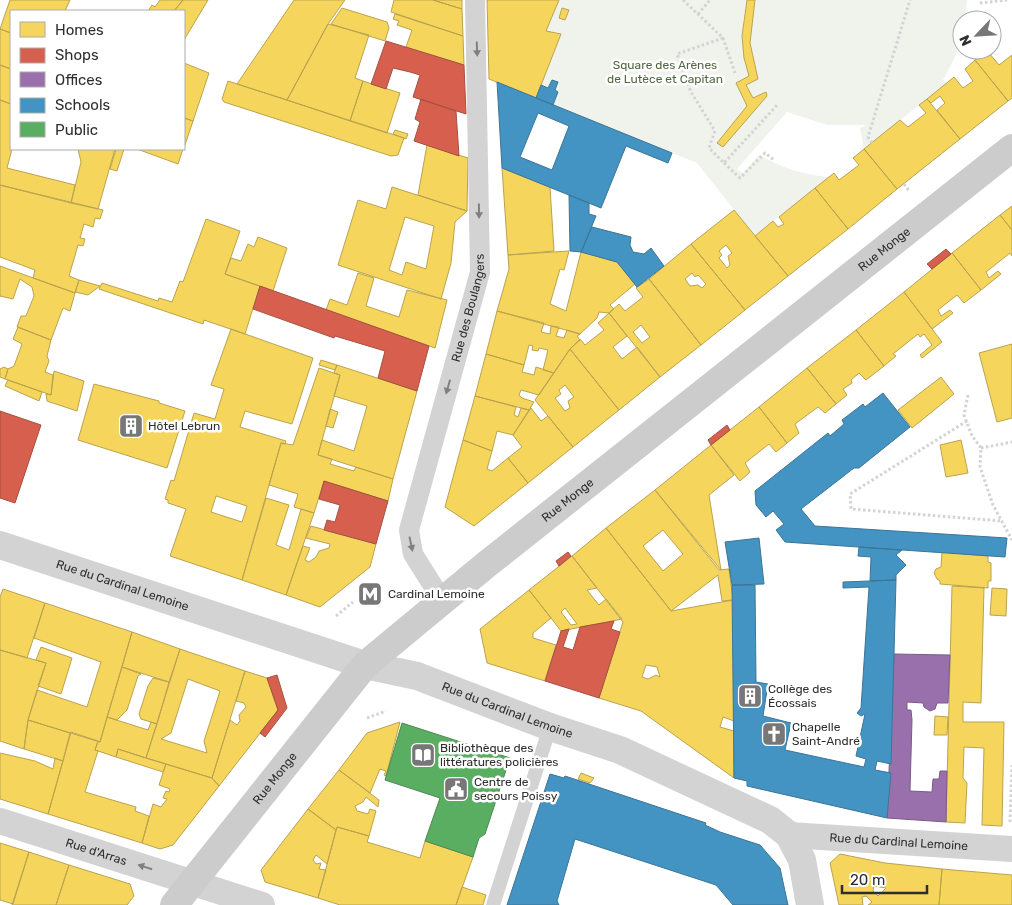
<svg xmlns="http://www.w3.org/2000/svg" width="1012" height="905" font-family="Rubik,sans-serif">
  <rect width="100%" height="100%" fill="#fff"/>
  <path fill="#f0f3ec" d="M559 0H747C741 26 741 50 749 76L736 83 747 106 717 142 722 147 767 96 765 92 753 98 746 85 758 79 750 43 755 0H967L965 20H962C962 46 955 58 943 80L947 83 864 149 860 128 867 125H827L787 112 737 169 743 173 759 155C783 168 802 175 829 177L755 236 697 163 536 98 560 34 546 31Z"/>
  <path fill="#f6d55c" stroke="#baa34e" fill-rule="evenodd" d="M10 0H70L65 11H11V33L0 29Z
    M160 0H183L174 11H148L152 5 155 7Z
    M183 0H208L184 40V11H174Z
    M294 0H345L328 24 287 100 237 84Z
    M394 0H433L462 9 463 36 391 12Z
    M433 0H462V9Z
    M487 0H559L546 31 561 34 536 98 489 79Z
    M747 0H755L750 43 758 79 746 85 753 98 766 92 767 96 723 147 717 143 747 106 736 83 749 76 744 58 742 36Z
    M342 8 387 22 389 28 385 41 331 24Z
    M562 8 569 10 565 20 559 18Z
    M395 14 463 36 464 65 406 47 412 30 397 25 399 21 393 19Z
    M328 24 369 35 355 78 363 81 350 121 287 100Z
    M0 29 11 33V69L0 65Z
    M989 53 999 65 1012 55V98L1008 101 975 60Z
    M975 60 1008 101 960 139 937 110 945 103 940 96 931 103 927 99 954 77 963 88 973 81 965 69Z
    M184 63 209 73 193 121 184 118Z
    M0 65 11 69V104L0 100Z
    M228 81 404 138 398 155 391 156 224 102 222 99Z
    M363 81 400 93 387 133 350 121Z
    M927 99 960 139 897 189 864 149 900 120 908 127 926 113 919 105Z
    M0 100 11 104 12 149 7 168 75 185 71 203 0 185Z
    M184 118 193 121 184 148Z
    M395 130 408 134 406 139 393 134Z
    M427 145 468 158 467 211 418 195Z
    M78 149H115L98 209 71 203 81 162Z
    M116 149H124L117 171 110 169Z
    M137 149H183L178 164Z
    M864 149 897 189 848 229 815 188 834 173 839 180 859 165 853 158Z
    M502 168 550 187 554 251 508 255Z
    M0 185 103 210 100 219 95 218 93 227 84 224 80 238 85 239 83 246 78 245 69 276 79 280 75 293 33 278 35 270 0 257Z
    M392 187 467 211 455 222 451 263 441 299 338 265 358 200 386 209ZM405 217 434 226 426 269 406 262 402 275 389 270Z
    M815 188 848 229 788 276 755 236 773 221 778 227 784 224 779 217Z
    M1012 206V230L1000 215Z
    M734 210 788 276 745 310 691 244ZM726 245 732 253 728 256 730 265 727 268 719 258 722 255 719 251Z
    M1000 215 1012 230V256L1010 253 986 272 989 278 998 271 1001 274 981 290 952 253Z
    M206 219 240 231 225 274 260 286 245 334 204 320 203 324 99 289 102 283 158 301 159 298 172 302 180 281 183 282Z
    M258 237 287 248 273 291 225 274 231 258 241 261 248 244 254 247Z
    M691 244 745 310 701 345 649 279ZM692 273 695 277 698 275 706 284 702 288 698 285 690 286 685 279Z
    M569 251 564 270 560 269 550 304 566 311 581 252 617 262 635 284 610 305 614 309 609 313 599 312 597 318 580 334 497 311 509 269 508 255Z
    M952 253 981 290 964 303 957 295 938 310 941 316 950 310 953 313 932 329 904 292Z
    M0 266 75 293 70 311 63 308 51 340 17 327 21 316H26L34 296 32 287 20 279 13 299 0 296Z
    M358 273 374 278 366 306 399 317 407 290 447 300 435 348 326 310 330 299 347 305Z
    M649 279 701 345 660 377 609 313 619 304 625 311 643 297 636 288ZM641 325 650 337 642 343 633 332Z
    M79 280 100 286 88 295 75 292Z
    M904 292 942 342 922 358 920 355 932 345 924 334 920 337 918 334 893 354 896 356 884 366 856 330Z
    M497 311 544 323 541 332 550 334 551 326 559 327 556 336 564 338 567 330 580 334 577 336 580 340 570 349 554 373 543 370 548 350 539 348 538 351 532 350 533 346 529 345 524 365 486 354Z
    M609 313 627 336 613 347 622 359 637 347 660 377 619 410 570 349 580 339 585 345 604 330 598 323Z
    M18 327 51 340 47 356 49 361 45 372 53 375 51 395 5 379 8 369 14 366 22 344 13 339Z
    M231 329 313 358 292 424 245 411 240 427 286 441 285 444 281 443 242 580 170 556 186 509 168 503V500L165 499 171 480 174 481 194 413 215 419 224 389 211 385ZM216 496 247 506 242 522 211 512Z
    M856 330 884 366 866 380 859 373 851 380 852 383 843 389 847 395 836 404 807 368Z
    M1012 344V418L997 422 979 353Z
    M570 349 619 410 573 447 535 400ZM565 385 574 397 568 401 570 408 565 411 555 398 561 394 559 390Z
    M486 354 524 365 522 372 534 375 536 367 554 373 539 395 521 390 519 395 522 398 534 402 529 410 475 396Z
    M321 360 337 365 335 370 319 365Z
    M337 365 417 391 393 479 318 455 322 440 354 451 367 406 334 396 340 375 334 373Z
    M4 367 8 369 5 379 0 377V369Z
    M319 368 340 375 318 455 332 459 330 464 354 471 356 467 393 479 388 501 324 481 314 513 294 507 298 494 269 485 281 443 293 445Z
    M807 368 836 404 825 413 818 407 795 424 799 433 787 443 759 407Z
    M54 371 84 381 77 411 47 401 46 394 51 395Z
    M941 377 954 394 912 428 898 410Z
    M8 380 42 392 39 401 5 386Z
    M94 384 159 401V403L185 411 167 468 78 440Z
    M475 396 516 407 514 415 518 417 521 408 529 410 513 435 497 431 492 451 463 440Z
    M759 407 787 443 776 452 769 444 745 463 750 472 740 481 711 445Z
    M531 408 541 421 548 416 573 447 528 483 508 458 522 447 513 435Z
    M330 409 338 412 333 428 326 426Z
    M463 440 492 451 487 469 492 471 508 458 528 483 474 526 445 507Z
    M961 440 968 473 946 477 940 445Z
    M711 445 734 475 709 495 721 570 655 490Z
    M655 490 719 570 729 569 733 600 722 601 718 575 671 611 606 528ZM663 530 683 554 663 571 643 546Z
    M266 498 289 505 276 545 289 550 301 509 314 513 286 595 242 580Z
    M311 526 376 544 370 567 320 607 286 595 303 546 310 548 305 560 309 562 316 557 319 551 329 548 330 544 306 538Z
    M606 528 671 611 733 600 734 721 723 717 720 727 734 731V778L641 711 599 698 623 622 572 556ZM646 665 657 667 660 677 656 675 648 679 642 677Z
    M942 552 988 556V562L991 563V581H988V588L940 584V581L937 579 934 573 936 569 941 567Z
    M572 556 597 588 587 590 599 605 606 599 622 619 561 631 551 618 529 590ZM565 608 577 624 571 625 561 612Z
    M952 586 984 588 981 703 963 702V722H1004L1002 826 982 825 984 748 964 747 963 778 967 783 965 823 946 822Z
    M992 588 1007 589 1006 616 990 615Z
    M3 589 45 603 27 658 0 650V597Z
    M529 590 551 618 533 633V638L556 645 545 681 487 663 480 629Z
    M45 603 132 632 100 742 28 720 37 690 87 707 101 662 34 638Z
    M132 632 180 649 169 682 122 667Z
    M41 647 72 658 61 694 38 686 46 663 36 660Z
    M180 649 245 671 212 778 146 758ZM188 679 220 691 204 741 207 753 161 739 171 733Z
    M0 650 46 663 28 720 24 749 0 741Z
    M122 667 141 674 138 676 127 710 117 720 107 717Z
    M245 671 267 678 278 710 219 786 212 778 230 720 237 725 240 721 239 715 246 707 244 703 236 701Z
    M153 678 169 682 157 724 141 719 139 714 148 686Z
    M935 716 948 717 947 735H934Z
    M107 717 148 730 151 722 157 724 146 758 118 749 116 757 95 750 98 741 100 742Z
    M28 720 70 733 63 761 24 749Z
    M400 722 386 776 384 775 386 771 380 769 370 793 339 770 367 733Z
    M71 732 98 741 95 750 98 751 85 792 136 807 135 811 149 816 142 843 48 814Z
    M118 749 146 758 166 764 163 772 116 757Z
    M0 753 35 761 53 769 55 758 63 761 48 814 0 799Z
    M166 764 212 778 219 786 173 845 160 849 142 843 153 804 161 807 167 799 163 798 166 791 169 792 170 789 159 785Z
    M339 770 379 800 378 807 366 797 363 802 355 806 357 811 368 814 370 809 376 811 369 836 337 827 336 830 308 809Z
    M581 773 594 778 590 783 578 779Z
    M308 809 336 830 327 864 316 855 313 860 316 864 321 863 319 869 326 870 318 898 265 882 261 870Z
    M337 827 369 836 367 842 420 858 425 841 473 857 456 905H340L318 898Z
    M0 843 29 852 13 904 0 900Z
    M29 852 69 865 56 905H12Z
    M840 854 885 863 942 869 939 905H868L872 902 866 896 862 897 863 905H839L830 863ZM874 886 886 888 878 896 873 891Z
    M69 865 130 884 134 896 127 905H56Z
    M942 869 1012 875V905H939Z
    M462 887 486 895 483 905H456Z"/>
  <path fill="#d6604d" stroke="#a45144" d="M386 41 464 65 466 114 413 97 420 75 410 72 393 68 386 89 371 84Z
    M421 99 456 111 459 156 414 141 420 122 415 119Z
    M946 249 951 254 932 269 927 264Z
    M260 286 429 346 417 391 378 378 385 351 335 336 334 338 253 309Z
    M0 411 41 425 15 503 0 498Z
    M727 425 730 430 711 445 708 440Z
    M324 481 388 501 376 544 324 530 327 520 335 522 340 505 319 499Z
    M568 552 571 556 559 566 556 561Z
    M614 621 611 629 620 632 599 698 545 681 561 631 569 629 563 647 573 650 580 627Z
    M277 675 287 708 265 737 260 733 278 710 267 678Z"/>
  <path fill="#9970ab" stroke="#795c86" d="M894 654 950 655 948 703H937L935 709 930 711 924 707 923 703 907 702V710H911L912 720 910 791 932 792 933 779H939L940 771H947L946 822 887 818Z"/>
  <path fill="#4393c3" stroke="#3d7596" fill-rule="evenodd" d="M552 80 558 82 555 90 558 92 553 105 536 98 541 85 548 88Z
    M497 82 672 153 668 163 626 146 601 208 502 168ZM538 113 569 126 552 170 520 157Z
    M569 195 589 203V214L596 216 581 252 570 251Z
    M592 227 631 237 630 245 633 252 644 254 651 248 664 266 637 287 617 262 581 252Z
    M883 393 910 427 859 468H854L801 509 815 526 1007 538 1005 557 785 542 776 530 784 524 773 511 766 517 756 505 755 491 828 433 830 436 844 424 842 420 863 404 865 407Z
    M759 538 764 584 732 585 725 542Z
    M859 547 902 550 896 555 906 565 896 575V580L870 581 871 557 858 556Z
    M896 580 891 764 877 761 875 770 891 773 887 818 747 786V781L734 778 732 585H755L756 682 768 684 763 716 791 723 785 750 864 767 866 759 856 756 865 714 861 716 857 713 861 708 869 587 843 588V582Z
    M550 774 564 778 565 776 706 823 705 825 720 832 760 845 780 868 788 905H733L716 885 575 839 557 901 559 905H507Z"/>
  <path fill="#5aae61" stroke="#4d8852" d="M402 723 510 758 485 834 479 838 473 857 425 841 440 798 385 780Z"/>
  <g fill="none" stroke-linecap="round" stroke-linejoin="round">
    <path stroke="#d3d3d3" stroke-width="3" stroke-dasharray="2.5 2.5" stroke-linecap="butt" d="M683 0 723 38 735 73
      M980 3 1007 0
      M698 14 710 0
      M723 38 677 54 691 92 715 131 709 148 724 163 778 104
      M872 143 868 137 910 0
      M724 163 740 178 765 153 774 160
      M904 184 910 192
      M968 395 964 415 972 436 981 448 980 467 993 505 1012 540
      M967 421 850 494 851 509 1002 521
      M981 448 1012 442
      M336 616 353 602
      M367 718 386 711
      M1010 822 1012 765"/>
    <path stroke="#d3d3d3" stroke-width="14" d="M493 905 550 727"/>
    <path stroke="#d3d3d3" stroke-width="20" id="s1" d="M442 600 413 554 409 530 480 272 475 0"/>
    <g stroke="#d3d3d3" stroke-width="26">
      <path id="s2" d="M0 821 262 905"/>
      <path id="s3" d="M789 835 1012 849"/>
    </g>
    <path stroke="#d3d3d3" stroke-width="28" id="s4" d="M0 545 365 665 417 676 550 727 620 750 770 820 789 835 802 860 810 905"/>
    <path stroke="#ccc" stroke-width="28" id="s5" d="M174 905 365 665 487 564 1012 148"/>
  </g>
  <defs><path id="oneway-solid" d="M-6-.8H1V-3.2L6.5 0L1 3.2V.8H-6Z" transform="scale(1.25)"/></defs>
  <g fill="#808080">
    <use href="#oneway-solid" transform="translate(477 49) rotate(88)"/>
    <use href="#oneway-solid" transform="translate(479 211) rotate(89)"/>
    <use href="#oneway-solid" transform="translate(448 387) rotate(106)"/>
    <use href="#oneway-solid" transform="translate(411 544) rotate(78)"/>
    <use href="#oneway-solid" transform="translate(145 867) rotate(-162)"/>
  </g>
  <defs>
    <symbol id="building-square" viewBox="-11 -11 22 22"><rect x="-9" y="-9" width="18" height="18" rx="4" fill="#777" stroke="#fff"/><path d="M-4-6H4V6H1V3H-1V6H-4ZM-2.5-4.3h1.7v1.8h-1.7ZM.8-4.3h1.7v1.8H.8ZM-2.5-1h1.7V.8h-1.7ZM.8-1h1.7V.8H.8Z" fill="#fff"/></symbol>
    <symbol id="metro-square" viewBox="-11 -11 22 22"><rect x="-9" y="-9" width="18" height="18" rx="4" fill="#777" stroke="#fff"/><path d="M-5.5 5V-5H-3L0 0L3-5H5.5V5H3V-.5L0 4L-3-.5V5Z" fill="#fff"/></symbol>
    <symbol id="church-square" viewBox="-11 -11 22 22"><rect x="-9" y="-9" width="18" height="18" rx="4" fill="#777" stroke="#fff"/><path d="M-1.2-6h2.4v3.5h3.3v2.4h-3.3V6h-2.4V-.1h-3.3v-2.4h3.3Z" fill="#fff"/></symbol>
    <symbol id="library-square" viewBox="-11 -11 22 22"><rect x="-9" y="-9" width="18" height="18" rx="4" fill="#777" stroke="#fff"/><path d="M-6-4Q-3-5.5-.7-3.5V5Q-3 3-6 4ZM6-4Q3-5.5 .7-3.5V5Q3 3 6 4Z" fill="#fff"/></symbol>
    <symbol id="civic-square" viewBox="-11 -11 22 22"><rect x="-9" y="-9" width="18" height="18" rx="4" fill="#777" stroke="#fff"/><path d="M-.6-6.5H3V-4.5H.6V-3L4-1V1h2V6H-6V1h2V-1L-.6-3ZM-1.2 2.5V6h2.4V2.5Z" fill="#fff"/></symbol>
  </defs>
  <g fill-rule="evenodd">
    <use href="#building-square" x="117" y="412" width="28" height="28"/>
    <use href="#metro-square" x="356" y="580" width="28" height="28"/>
    <use href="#building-square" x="736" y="682" width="28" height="28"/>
    <use href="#church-square" x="760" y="720" width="28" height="28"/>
    <use href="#library-square" x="409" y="741" width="28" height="28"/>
    <use href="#civic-square" x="442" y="775" width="28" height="28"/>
  </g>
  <g text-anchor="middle" stroke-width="5" stroke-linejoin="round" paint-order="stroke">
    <g font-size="12" fill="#51673d" stroke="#fff">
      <text x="665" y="69">Square des Arènes<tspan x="665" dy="14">de Lutèce et Capitan</tspan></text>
    </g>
    <g font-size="12" fill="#2e2e2e" stroke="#fff">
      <text dy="4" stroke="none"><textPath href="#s5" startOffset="972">Rue Monge</textPath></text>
      <text dy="4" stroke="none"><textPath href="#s1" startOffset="309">Rue des Boulangers</textPath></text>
      <text dy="4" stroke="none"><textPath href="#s5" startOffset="568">Rue Monge</textPath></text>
      <text dy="4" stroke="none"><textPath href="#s4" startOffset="129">Rue du Cardinal Lemoine</textPath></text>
      <text dy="4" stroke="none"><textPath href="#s4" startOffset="534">Rue du Cardinal Lemoine</textPath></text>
      <text dy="4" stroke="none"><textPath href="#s5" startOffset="162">Rue Monge</textPath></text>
      <text dy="4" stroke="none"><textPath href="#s3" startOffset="110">Rue du Cardinal Lemoine</textPath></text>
      <text dy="4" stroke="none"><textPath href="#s2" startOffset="101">Rue d'Arras</textPath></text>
    </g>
    <g font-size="12" fill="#2e2e2e" stroke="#fff" text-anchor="start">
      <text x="148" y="430">Hôtel Lebrun</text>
      <text x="388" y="598">Cardinal Lemoine</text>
      <text x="768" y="693">Collège des<tspan x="768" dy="14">Écossais</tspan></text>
      <text x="792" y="731">Chapelle<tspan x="792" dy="14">Saint-André</tspan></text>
      <text x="440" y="752">Bibliothèque des<tspan x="440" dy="14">littératures policières</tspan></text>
      <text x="474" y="786">Centre de<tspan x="474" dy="14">secours Poissy</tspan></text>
    </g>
  </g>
  <rect x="10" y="10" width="175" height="140" fill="#ffffff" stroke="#ababab"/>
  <rect x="20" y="22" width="25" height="15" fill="#f6d55c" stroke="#ababab"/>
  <text x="55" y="35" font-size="15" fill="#2e2e2e">Homes</text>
  <rect x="20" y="48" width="25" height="15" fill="#d6604d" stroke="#ababab"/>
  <text x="55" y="60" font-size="15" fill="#2e2e2e">Shops</text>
  <rect x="20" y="72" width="25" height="15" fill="#9970ab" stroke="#ababab"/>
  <text x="55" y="85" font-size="15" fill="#2e2e2e">Offices</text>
  <rect x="20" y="98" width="25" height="15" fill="#4393c3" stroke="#ababab"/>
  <text x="55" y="110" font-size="15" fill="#2e2e2e">Schools</text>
  <rect x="20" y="122" width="25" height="15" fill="#5aae61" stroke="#ababab"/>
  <text x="55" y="135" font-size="15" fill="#2e2e2e">Public</text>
  <g transform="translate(977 35) rotate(245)"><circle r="24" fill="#ffffff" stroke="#ababab"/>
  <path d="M0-4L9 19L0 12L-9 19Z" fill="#777777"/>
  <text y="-8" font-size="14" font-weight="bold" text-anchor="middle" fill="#2e2e2e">N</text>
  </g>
  <path d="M842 885v8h85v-8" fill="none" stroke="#2e2e2e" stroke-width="2.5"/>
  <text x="850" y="885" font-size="15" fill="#2e2e2e" stroke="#ffffff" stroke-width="4" paint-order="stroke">20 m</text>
</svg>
